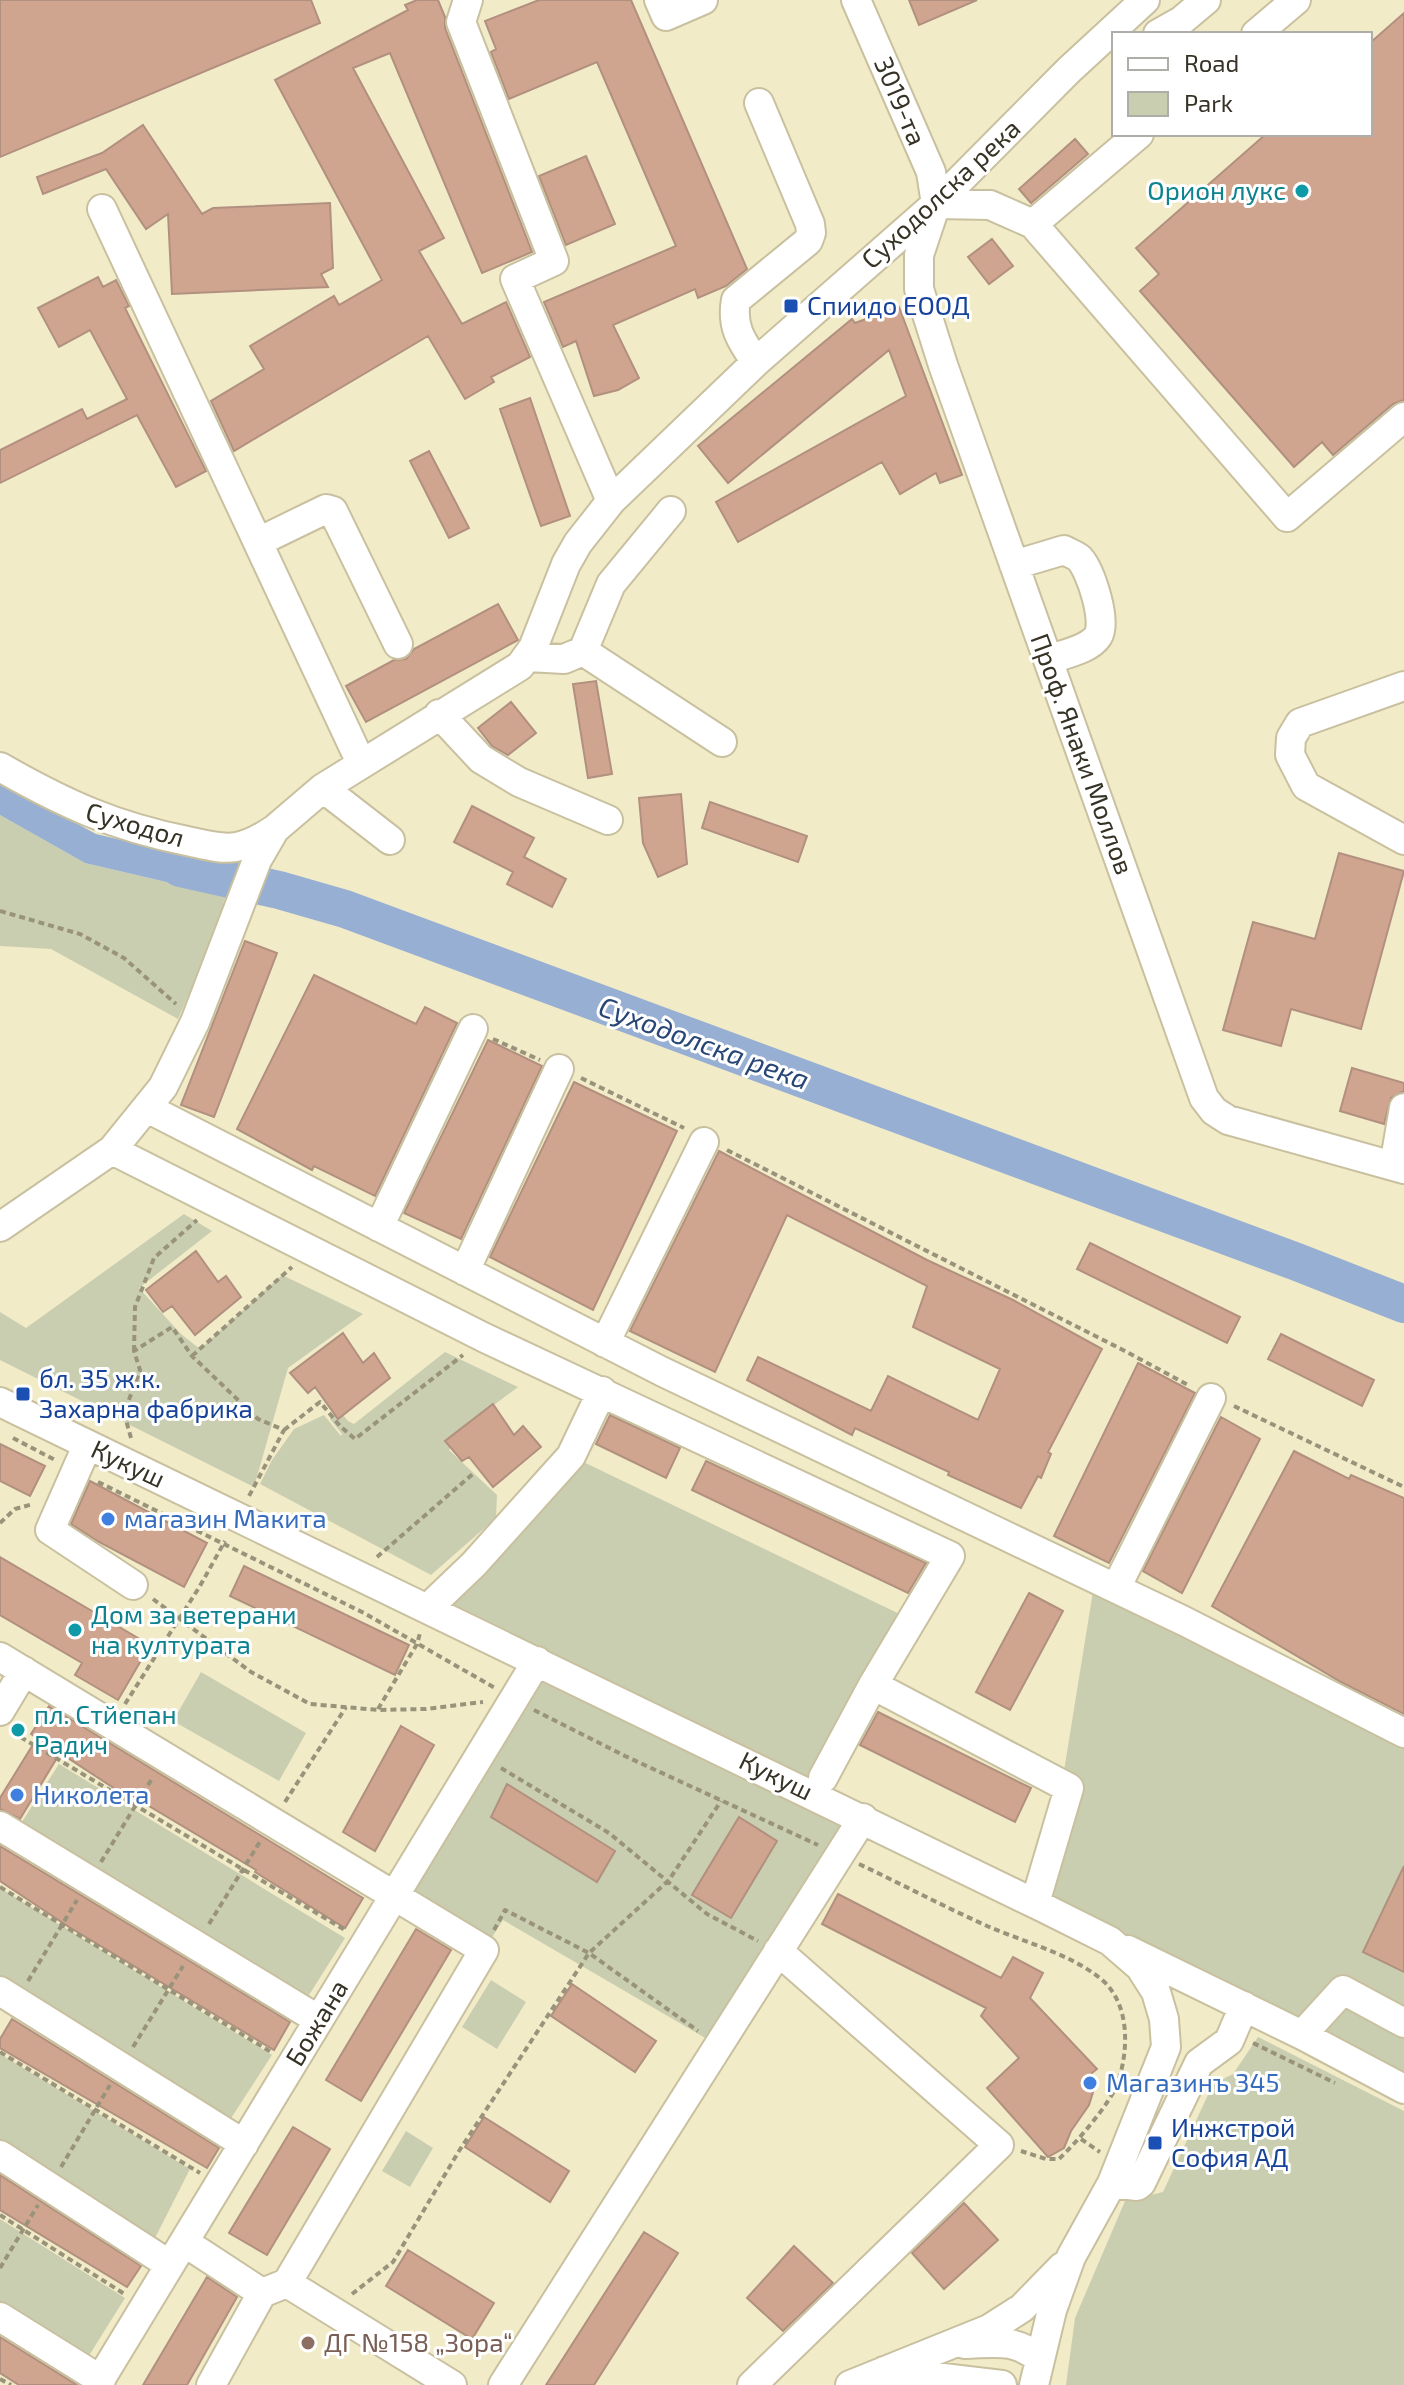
<svg xmlns="http://www.w3.org/2000/svg" width="1404" height="2385" font-family="'Exo 2',sans-serif">
  <rect width="100%" height="100%" fill="#f2ebc8"/>
  <path fill="#caceb1" d="M0 815 85 863 226 896 223 903 228 905 178 1019 51 949 0 946Z
    M184 1214 212 1231 139 1288 181 1334 200 1349 282 1275 363 1314 288 1368 254 1487 0 1360V1312L26 1328Z
    M445 1352 518 1387 464 1427 449 1450 497 1495 496 1518 431 1575 260 1484 272 1460 294 1429 324 1415 341 1436 342 1434 330 1419 336 1407 348 1421 354 1424Z
    M571 1456 912 1620 814 1794 863 1818 719 2046 503 1920 484 1950 393 1896 537 1661 428 1608Z
    M1094 1585 1404 1743V2089L1042 1907Z
    M201 1672 306 1733 279 1781 173 1721Z
    M59 1764 345 1938 304 2003 18 1828Z
    M0 1888 272 2055 226 2126 0 1979Z
    M491 1980 526 2002 497 2049 462 2027Z
    M1258 2037 1404 2111V2385H1066L1075 2318 1125 2201 1163 2192 1213 2084 1233 2074Z
    M0 2054 190 2169 153 2242 0 2143Z
    M406 2131 433 2148 410 2187 382 2171Z
    M0 2219 125 2298 85 2362 0 2308Z"/>
  <path fill="#97afd3" d="M0 782 96 834 236 867 226 896 85 863 0 815Z"/>
  <g fill="none" stroke-linecap="round" stroke-linejoin="round">
    <path stroke="#97afd3" stroke-width="38" d="M180 868 279 890 345 909 1297 1262 1404 1304"/>
  </g>
  <path fill="#d0a58f" stroke="#b1907f" stroke-width="2" d="M0 0H311L320 23 0 157Z
    M417 0H438L445 17V28L532 252 482 273 390 53 353 68 444 238 419 251 462 324 506 302 530 357 491 377 494 382 465 399 428 336 234 451 211 401 264 369 250 346 334 296 339 305 382 280 275 80 408 10 405 5Z
    M539 0H631L747 269 726 286 698 298 695 289 613 325 639 378 618 390 594 396 576 341 563 347 544 302 676 246 597 62 509 99 491 52 496 49 485 21Z
    M909 0H977L919 25Z
    M1404 13V400L1393 404 1333 455 1322 442 1294 467 1140 291 1159 274 1136 248 1266 134H1370V43Z
    M143 125 202 214 213 208 330 203 333 268 321 274 328 287 172 294 168 214 146 229 106 169 43 194 37 177 102 153Z
    M1075 139 1088 154 1031 203 1019 189Z
    M586 156 615 224 566 245 539 176Z
    M992 239 1013 266 989 284 968 257Z
    M98 277 103 287 116 280 129 306 125 308 206 471 176 487 137 415 0 483V450L82 409 87 419 127 399 90 330 59 347 38 308Z
    M899 307 962 475 940 483 936 473 900 494 882 462 738 542 716 502 906 396 889 350 728 483 698 446 852 319 855 323Z
    M530 398 570 516 541 526 500 409Z
    M429 451 469 528 449 538 410 461Z
    M498 604 518 640 366 722 346 686 394 660 406 659 414 649Z
    M596 681 612 774 588 778 573 684Z
    M511 702 536 733 508 755 492 746 478 728Z
    M681 794 687 864 658 877 643 843 639 798Z
    M710 802 807 836 798 862 702 828Z
    M472 806 534 838 524 857 566 879 552 907 507 884 513 872 454 842Z
    M1339 853 1404 871 1361 1029 1291 1009 1281 1046 1223 1030 1253 922 1315 939Z
    M245 941 277 953 214 1117 181 1105Z
    M314 975 416 1024 425 1007 457 1023 375 1196 314 1166 312 1170 237 1129Z
    M488 1040 542 1066 461 1239 404 1213Z
    M1352 1068 1404 1083V1091L1391 1098 1384 1124 1340 1111Z
    M574 1082 677 1131 593 1310 490 1257Z
    M719 1151 927 1260 1013 1300 1102 1349 1048 1452 1051 1454 1041 1478 1038 1476 1021 1508 948 1475 949 1472 855 1428 852 1435 747 1380 758 1357 871 1411 888 1376 978 1420 1000 1369 913 1327 927 1286 787 1215 715 1372 630 1331Z
    M1090 1243 1240 1317 1227 1343 1077 1269Z
    M196 1251 218 1282 226 1276 241 1297 195 1335 172 1306 163 1312 146 1290Z
    M343 1333 363 1363 374 1353 390 1378 338 1419 315 1387 308 1393 290 1373Z
    M1281 1334 1374 1380 1362 1406 1268 1359Z
    M1138 1363 1195 1393 1109 1563 1054 1536Z
    M493 1404 514 1435 523 1426 541 1447 493 1487 469 1457 462 1461 445 1441Z
    M610 1415 680 1448 666 1478 596 1444Z
    M1221 1417 1260 1439 1182 1593 1143 1571Z
    M0 1444 45 1466 30 1496 0 1481Z
    M1294 1451 1349 1479 1351 1475 1404 1498V1714L1341 1682 1212 1606Z
    M706 1461 926 1563 908 1593 692 1490Z
    M90 1481 207 1543 184 1587 99 1542 71 1524Z
    M0 1557 150 1645 118 1700 75 1675 82 1663 0 1615Z
    M244 1566 409 1645 395 1675 230 1596Z
    M1029 1593 1063 1611 1010 1710 976 1692Z
    M49 1706 363 1898 345 1928 255 1872 256 1870 127 1793 126 1796 60 1753 20 1819 0 1809V1798L37 1738 31 1734Z
    M878 1712 1031 1788 1015 1822 860 1745Z
    M401 1726 434 1745 375 1851 343 1832Z
    M507 1784 615 1851 597 1882 491 1817Z
    M739 1817 777 1841 731 1918 692 1895Z
    M0 1846 290 2022 274 2050 69 1927 0 1881Z
    M1404 1866V1972L1363 1952Z
    M838 1894 1001 1978 1013 1957 1043 1973 1030 1998 1097 2069 1087 2077 1094 2089 1089 2105 1071 2131 1064 2148 1048 2157 987 2088 1019 2058 981 2016 986 2008 822 1924Z
    M416 1929 451 1950 361 2101 326 2080Z
    M572 1984 656 2041 635 2072 551 2016Z
    M12 2019 219 2148 207 2168 0 2048V2039Z
    M484 2117 569 2171 550 2202 465 2147Z
    M293 2127 330 2149 267 2255 229 2233Z
    M0 2175 141 2266 127 2287 0 2210Z
    M964 2203 998 2240 944 2289 912 2253Z
    M644 2232 678 2253 594 2385H546Z
    M794 2246 833 2283 783 2331 747 2298Z
    M408 2250 494 2303 472 2339 386 2286Z
    M207 2277 237 2297 187 2385H143Z
    M0 2337 77 2385H19L0 2373Z"/>
  <g fill="none" stroke-linecap="round" stroke-linejoin="round">
    <defs>
      <path id="minor" d="M468 0 461 22 554 261 515 279 611 501
        M659 0 666 16 703 0
        M856 0 931 172 936 204 919 255V289L943 365 1204 1098 1214 1111 1228 1120 1404 1169
        M1158 34 1181 21 1206 0
        M1256 34 1296 0
        M936 204 990 205 1033 224 1287 517 1404 417
        M102 209 361 763
        M1033 224 1139 134
        M756 362C741 341 731 326 736 300L808 241 811 233 810 224 759 103
        M671 511 611 584 583 651 722 742
        M258 542 326 509 333 511 398 644
        M1014 565 1064 550C1069 553 1076 555 1080 559 1091 572 1107 621 1098 636 1089 650 1063 654 1048 660
        M528 657 564 659 583 651
        M1404 686 1300 723 1291 738 1290 755 1306 786 1404 840
        M439 714 481 759 519 782 608 820
        M0 767C65 804 113 826 187 841 202 844 220 850 236 847 250 845 263 837 275 829
        M323 788 390 840
        M147 1108 663 1372 1184 1621 1404 1733
        M112 1150 485 1338 950 1556 873 1685 823 1778
        M1394 1166 1404 1108
        M0 1227 112 1150 163 1087 195 1022 257 860 275 829 323 788 520 666 533 648 566 564 578 543 611 501 756 362 936 204 1069 70 1145 0
        M379 1227 473 1029
        M465 1271 559 1069
        M605 1343 704 1142
        M0 1402 1042 1907 1110 1941 1140 1967 1156 1992 1164 2019 1166 2047 1112 2183 1071 2257 1052 2310 1034 2385
        M87 1446 50 1530 133 1585
        M1116 1588 1211 1398
        M428 1608 474 1564 571 1456 602 1391
        M0 1657 484 1950 287 2283
        M873 1685 1069 1788 1035 1903
        M0 1711 24 1671
        M0 1826 319 2020
        M1128 1950 1302 2035 1404 2089
        M0 1991 244 2144
        M1302 2035 1343 1990 1404 2023
        M0 2155 170 2265
        M1112 2183 1137 2186 1141 2183 1199 2063 1229 2041 1244 2006
        M184 2242 262 2293 287 2283 452 2385
        M0 2317 101 2380
        M965 2344C997 2343 1014 2338 1040 2359
        M884 2371 1002 2385
        M97 2385 537 1661
        M211 2385 262 2293
        M503 2385 863 1818
        M752 2385 999 2145 778 1951
        M850 2385 989 2329 1022 2308 1062 2267"/>
    </defs>
    <use href="#minor" stroke="#c8c09f" stroke-width="32"/>
    <path stroke="#98937a" stroke-width="4" stroke-dasharray="6 4" stroke-linecap="butt" d="M0 911 80 934 124 958 176 1004
      M493 1039 540 1060
      M581 1078 684 1128
      M727 1150 1123 1350 1190 1386
      M134 1351 135 1307 154 1258 197 1220
      M192 1356 292 1267
      M1234 1406 1404 1487
      M284 1430 320 1402 340 1426 355 1439 463 1355
      M13 1438 55 1460
      M131 1438 124 1413 140 1370 134 1351 172 1327 192 1356 258 1419 284 1430 248 1498
      M98 1482 364 1613 495 1688
      M0 1523 15 1509 33 1504
      M377 1557 475 1472
      M153 1599 251 1672 310 1704 378 1710 426 1709 483 1702
      M125 1704 200 1586 225 1541
      M378 1709 417 1644 420 1633
      M534 1710 625 1756 818 1845
      M12 1732 345 1930
      M501 1768 609 1833 707 1914 758 1941
      M285 1802 346 1707
      M101 1862 153 1777
      M859 1864C901 1884 943 1906 985 1925 1023 1942 1069 1953 1101 1979 1130 2003 1129 2049 1118 2082 1111 2103 1076 2143 1059 2159H1046L1021 2151
      M0 1887 271 2052
      M209 1924 261 1840
      M494 1930 505 1910 589 1953 698 2031
      M28 1981 77 1900
      M1253 2043 1335 2083
      M133 2047 183 1966
      M0 2052 200 2173
      M1081 2139 1100 2152
      M61 2167 110 2085
      M0 2215 126 2295
      M0 2268 38 2205
      M352 2294 393 2262 459 2151 589 1953 669 1880 721 1801
      M0 2379 11 2385"/>
    <use href="#minor" stroke="#fff" stroke-width="28"/>
  </g>
  <g fill="#0f9aa8" stroke="#fff" stroke-width="3">
    <circle cx="1302" cy="191" r="8"/>
    <circle cx="75" cy="1630" r="8"/>
    <circle cx="18" cy="1730" r="8"/>
  </g>
  <g fill="#1a4fb4" stroke="#fff" stroke-width="3">
    <rect x="783" y="298" width="16" height="16" rx="4"/>
    <rect x="15" y="1386" width="16" height="16" rx="4"/>
    <rect x="1147" y="2135" width="16" height="16" rx="4"/>
  </g>
  <g fill="#3f7fe0" stroke="#fff" stroke-width="3">
    <circle cx="108" cy="1519" r="8"/>
    <circle cx="17" cy="1795" r="8"/>
    <circle cx="1090" cy="2083" r="8"/>
  </g>
  <circle fill="#8d6e63" stroke="#fff" stroke-width="3" cx="308" cy="2343" r="8"/>
  <g text-anchor="middle" stroke-width="6" stroke-linejoin="round" paint-order="stroke">
    <g font-size="26" fill="#363326" stroke="#fff">
      <text transform="translate(900 101) rotate(67)" y="9">3019-та</text>
      <text transform="translate(941 194) rotate(-43)" y="9">Суходолска река</text>
      <text transform="translate(1082 754) rotate(70)" y="9">Проф. Янаки Моллов</text>
      <text transform="translate(135 825) rotate(16)" y="9">Суходол</text>
      <text transform="translate(128 1464) rotate(25)" y="9">Кукуш</text>
      <text transform="translate(776 1776) rotate(26)" y="9">Кукуш</text>
      <text transform="translate(317 2023) rotate(-59)" y="9">Божана</text>
    </g>
    <g font-size="26" fill="#0d838f" stroke="#fff" text-anchor="start">
      <text x="1286" y="200" text-anchor="end">Орион лукс</text>
      <text x="91" y="1624">Дом за ветерани<tspan x="91" dy="30">на културата</tspan></text>
      <text x="34" y="1724">пл. Стйепан<tspan x="34" dy="30">Радич</tspan></text>
    </g>
    <g font-size="26" fill="#164399" stroke="#fff" text-anchor="start">
      <text x="807" y="315">Спиидо ЕООД</text>
      <text x="39" y="1388">бл. 35 ж.к.<tspan x="39" dy="30">Захарна фабрика</tspan></text>
      <text x="1171" y="2137">Инжстрой<tspan x="1171" dy="30">София АД</tspan></text>
    </g>
    <g font-size="26" fill="#366cbe" stroke="#fff" text-anchor="start">
      <text x="124" y="1528">магазин Макита</text>
      <text x="33" y="1804">Николета</text>
      <text x="1106" y="2092">Магазинъ 345</text>
    </g>
    <g font-size="26" fill="#785e54" stroke="#fff" text-anchor="start">
      <text x="324" y="2352">ДГ №158 „Зора“</text>
    </g>
    <g font-size="28" font-style="italic" fill="#274676" stroke="#fff">
      <text transform="translate(704 1043) rotate(20)" y="10">Суходолска река</text>
    </g>
  </g>
  <rect x="1112" y="32" width="260" height="104" fill="#ffffff" stroke="#afada8" stroke-width="2"/>
  <rect x="1128" y="58" width="40" height="12" fill="#ffffff" stroke="#afada8" stroke-width="2"/>
  <text x="1184" y="72" font-size="24" fill="#363326">Road</text>
  <rect x="1128" y="92" width="40" height="24" fill="#caceb1" stroke="#afada8" stroke-width="2"/>
  <text x="1184" y="112" font-size="24" fill="#363326">Park</text>
</svg>
